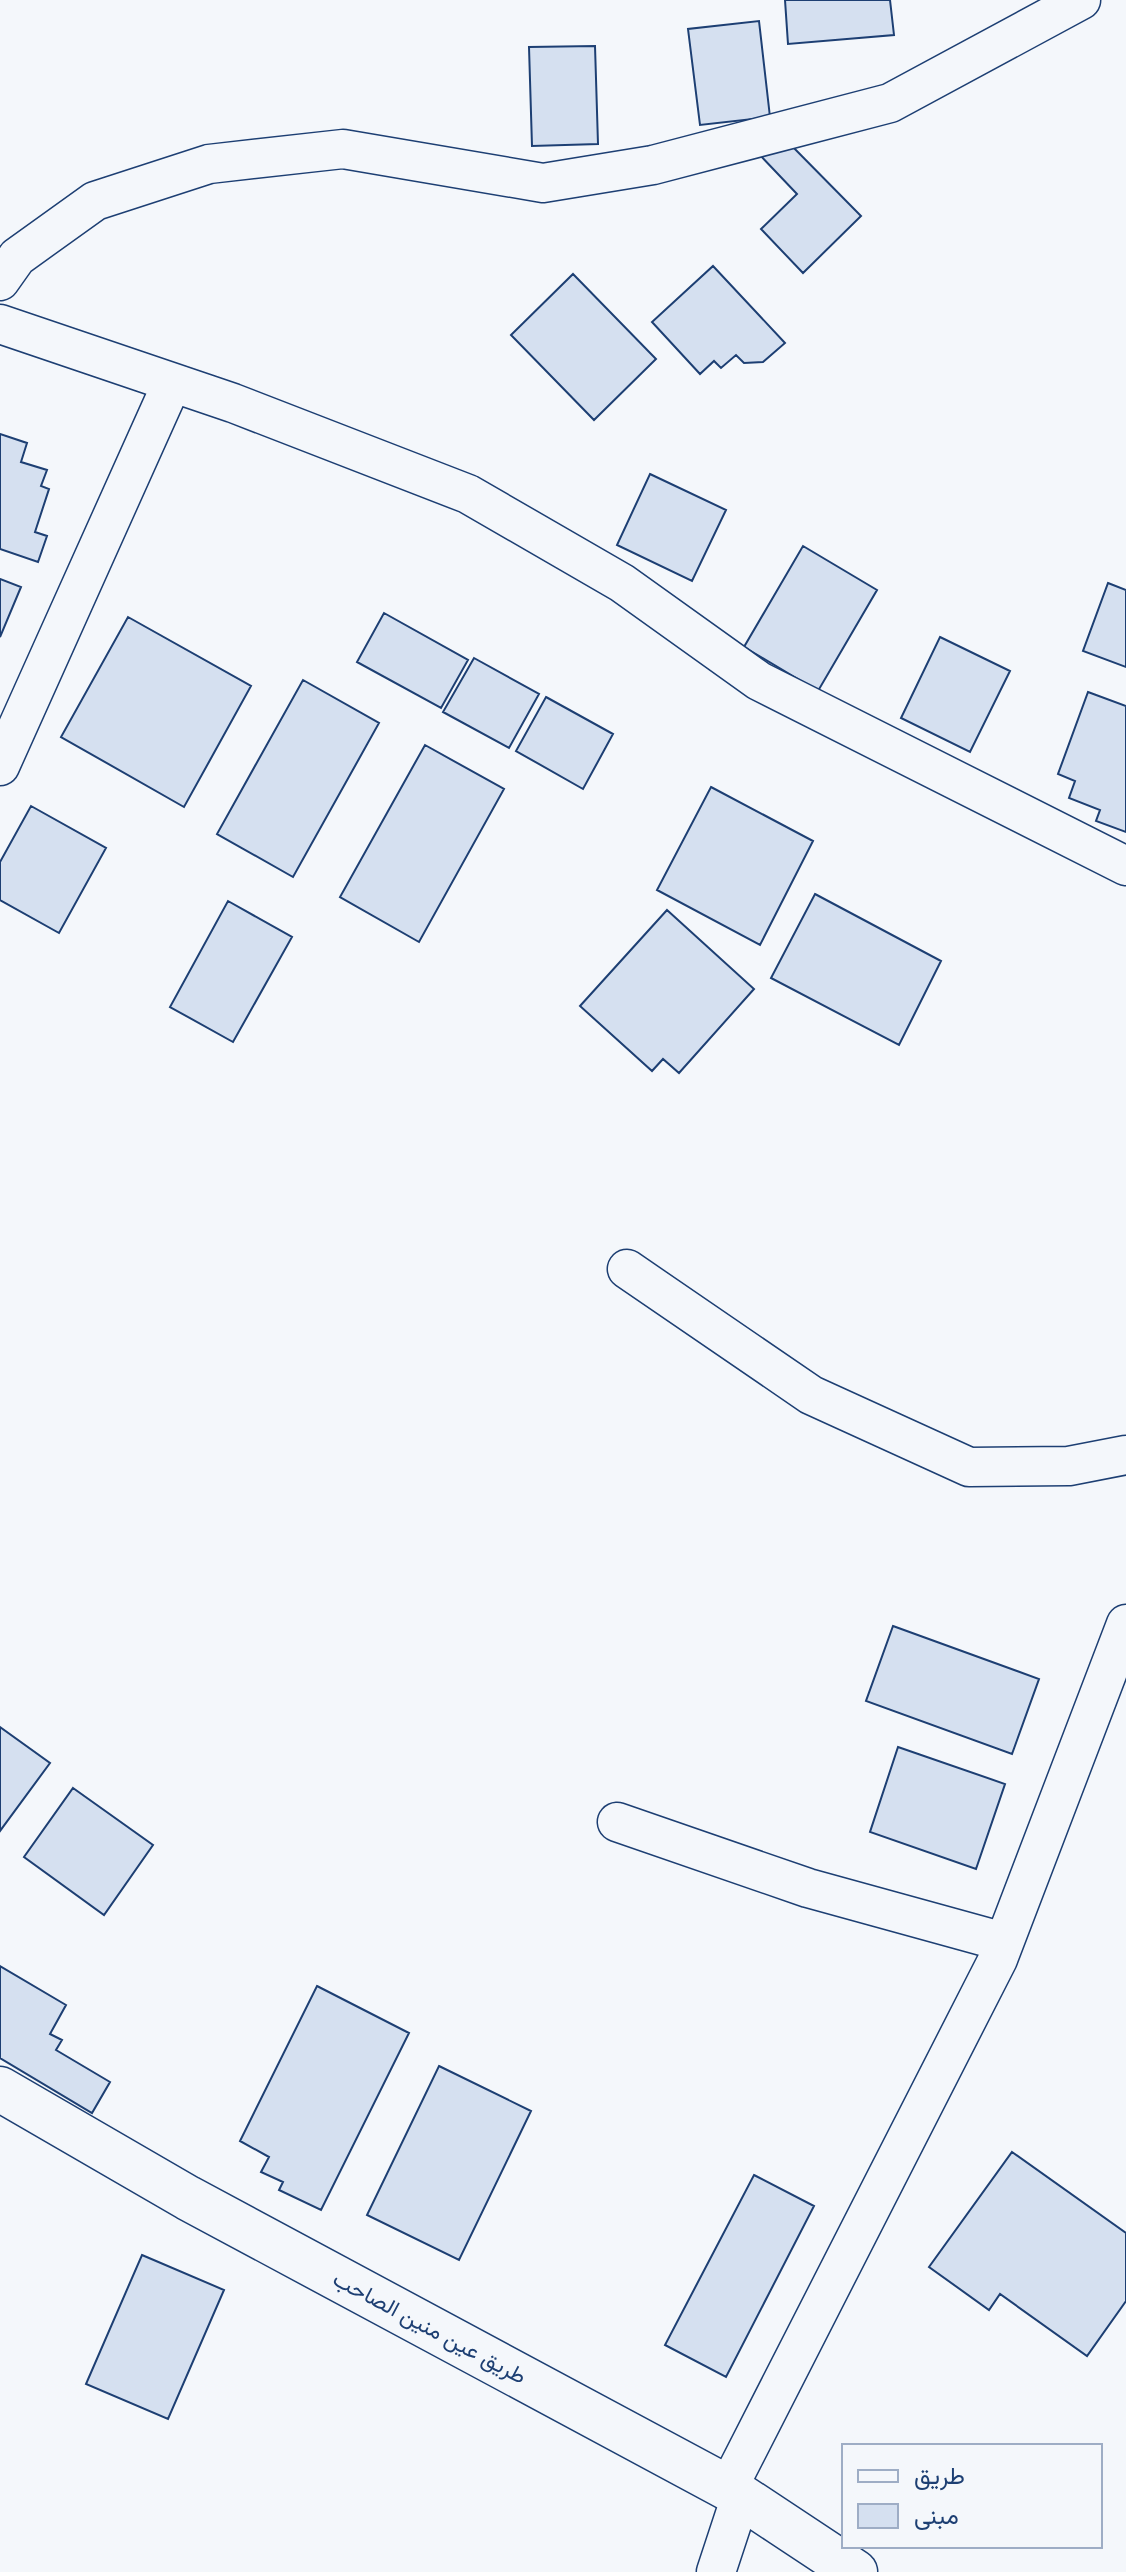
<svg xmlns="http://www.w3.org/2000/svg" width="1126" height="2572" font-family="Montserrat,Vazirmatn,sans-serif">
  <rect width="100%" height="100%" fill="#f4f7fb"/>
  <path fill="#d5e0f0" stroke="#1d3f73" stroke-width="2" d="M785 0H890L894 35 788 44Z
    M759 21 770 117 700 125 688 29Z
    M595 46 598 144 532 146 529 47Z
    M787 141 861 216 803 273 761 229 797 194 756 151Z
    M713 266 785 343 763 362 744 363 736 355 721 368 714 361 700 374 652 322Z
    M573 274 656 359 594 420 511 335Z
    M0 434 27 443 21 462 47 470 41 486 49 489 35 532 47 536 38 562 0 549Z
    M650 474 726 510 692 581 617 545Z
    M803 546 877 590 818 691 744 647Z
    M0 579 21 587 0 637Z
    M1108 583 1126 590V667L1083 651Z
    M384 613 468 660 441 708 357 662Z
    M128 617 251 686 184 807 61 737Z
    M940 637 1010 671 970 752 901 718Z
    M474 658 539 694 509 748 443 712Z
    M303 680 379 723 293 877 217 834Z
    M1088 692 1126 706V832L1096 821 1100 810 1069 798 1075 781 1058 774Z
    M546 697 613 734 583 789 516 751Z
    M425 745 504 789 419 942 340 897Z
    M711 787 813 841 760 945 657 890Z
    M31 806 106 848 59 933 0 900V862Z
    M815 894 941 961 899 1045 771 978Z
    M228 901 292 937 233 1042 170 1007Z
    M667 910 754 989 679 1073 663 1059 652 1071 580 1006Z
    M893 1626 1039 1679 1012 1754 866 1701Z
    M0 1727 50 1763 0 1831Z
    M898 1747 1005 1784 976 1869 870 1832Z
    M73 1788 153 1845 104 1915 24 1857Z
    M0 1966 66 2005 50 2034 62 2040 56 2050 110 2082 92 2113 0 2058Z
    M317 1986 409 2033 321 2210 279 2190 283 2182 261 2172 269 2157 240 2141Z
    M439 2066 531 2111 459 2260 367 2215Z
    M1012 2152 1126 2233V2301L1087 2356 1000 2294 989 2310 929 2267Z
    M754 2175 814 2206 726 2377 665 2345Z
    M142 2255 224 2290 168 2419 86 2384Z"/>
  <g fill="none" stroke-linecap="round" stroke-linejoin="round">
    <defs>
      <path id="street" d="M0 281 17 257 95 201 209 164 343 149 543 183 653 165 890 103 1081 0
        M0 324 233 403 468 494 622 583 759 681 1126 866
        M0 766 172 383
        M627 1269 811 1395 969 1467 1069 1466 1126 1455
        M617 1822 808 1888 1004 1942
        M728 2488 998 1959 1126 1624
        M716 2572 741 2496"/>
      <path id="secondary" d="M0 2089 188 2198 728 2488 855 2572"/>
    </defs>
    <use href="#street" stroke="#1d3f73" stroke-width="41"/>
    <use href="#secondary" stroke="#1d3f73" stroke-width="47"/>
    <use href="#street" stroke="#f4f7fb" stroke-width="38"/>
    <use href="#secondary" stroke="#f4f7fb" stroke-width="44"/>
  </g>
  <g text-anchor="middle" stroke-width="6" stroke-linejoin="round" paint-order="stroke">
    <g font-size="22" fill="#1d3f73" stroke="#f4f7fb">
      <text transform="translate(430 2327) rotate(28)" y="8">طريق عين منين الصاحب</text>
    </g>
  </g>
  <rect x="842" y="2444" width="260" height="104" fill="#f4f7fb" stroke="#9eadc5" stroke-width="2"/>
  <rect x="858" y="2470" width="40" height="12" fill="#f4f7fb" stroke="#9eadc5" stroke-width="2"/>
  <text x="914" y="2484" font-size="24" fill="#1d3f73">طريق</text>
  <rect x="858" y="2504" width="40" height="24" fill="#d5e0f0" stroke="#9eadc5" stroke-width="2"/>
  <text x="914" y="2524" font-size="24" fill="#1d3f73">مبنى</text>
</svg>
